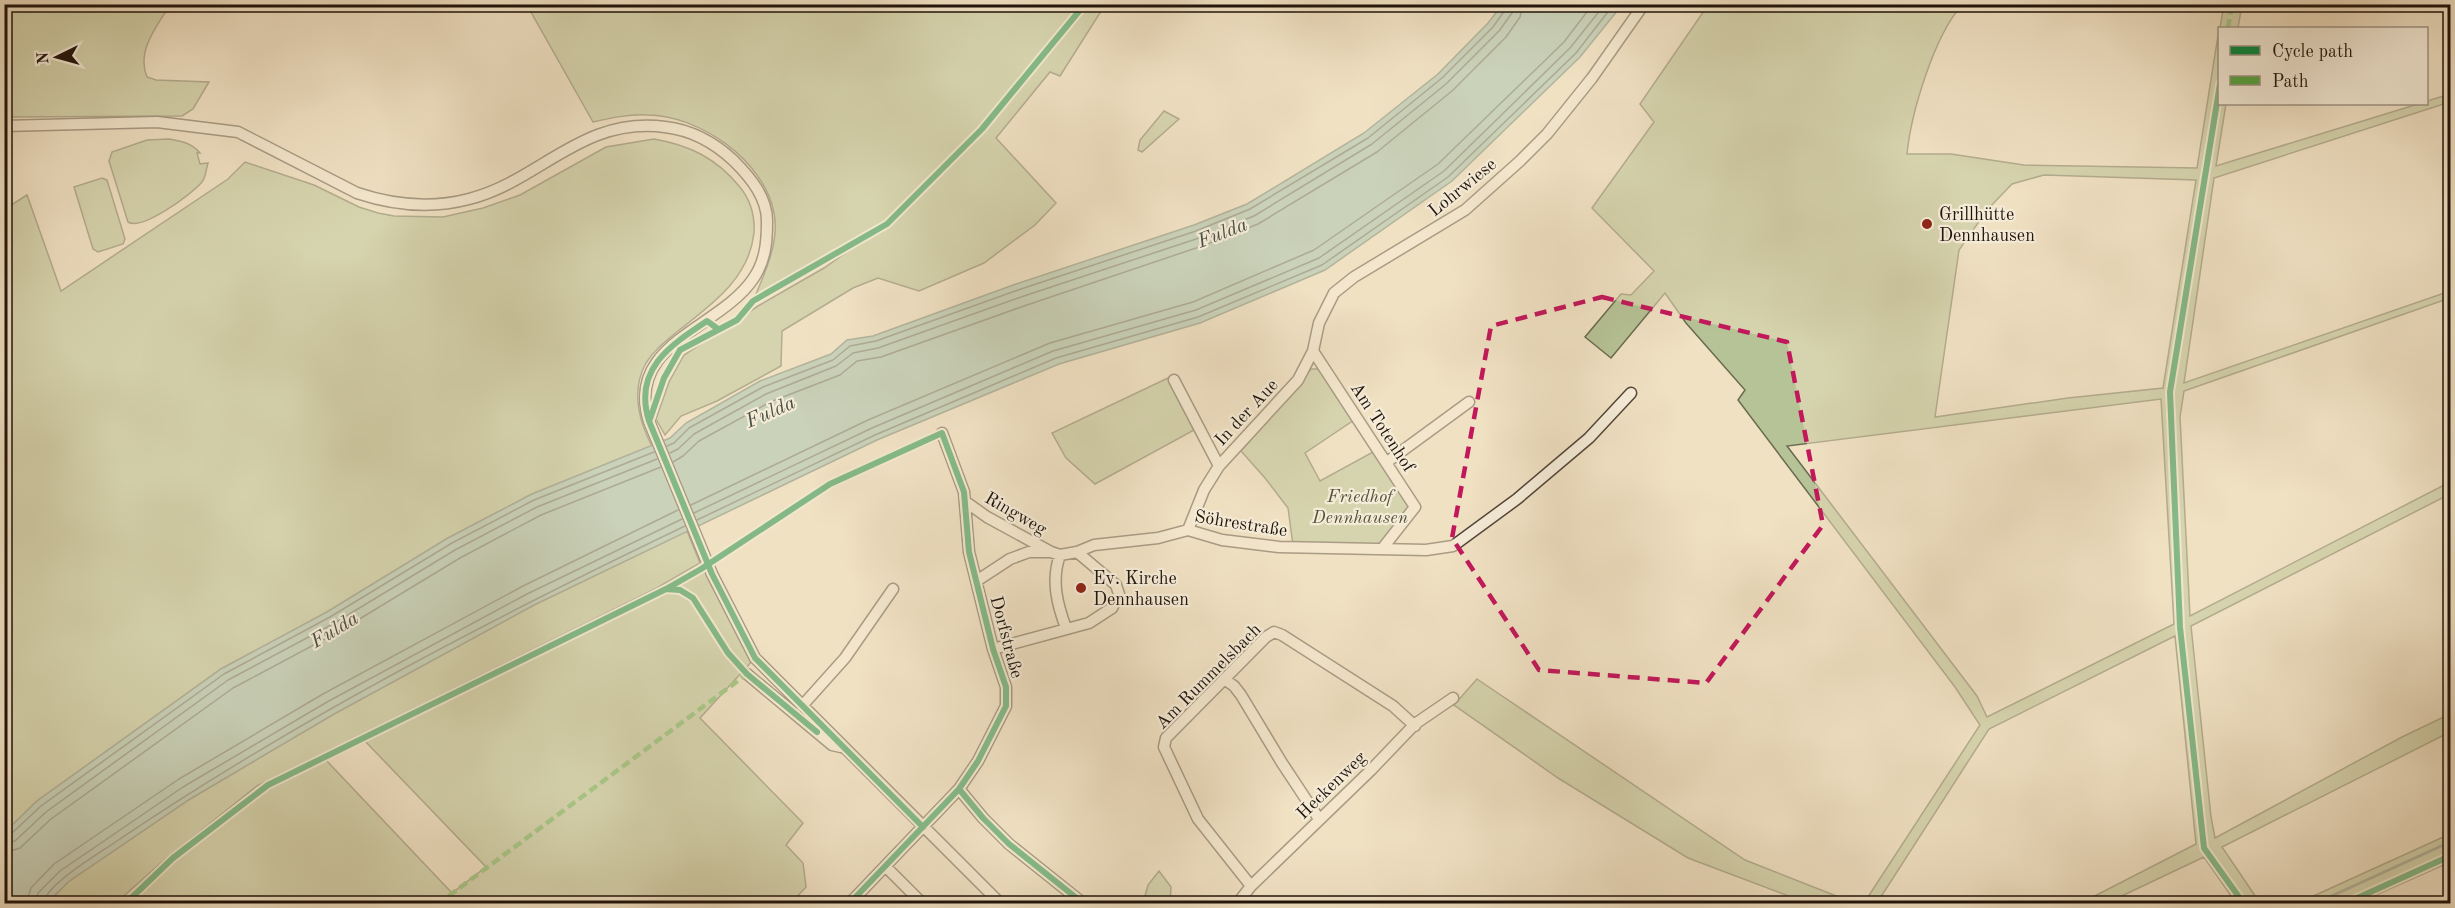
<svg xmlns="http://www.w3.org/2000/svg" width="2455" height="908" font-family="'Old Standard TT',serif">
  <rect width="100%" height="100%" fill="#f0e1c3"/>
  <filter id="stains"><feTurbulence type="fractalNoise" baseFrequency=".00333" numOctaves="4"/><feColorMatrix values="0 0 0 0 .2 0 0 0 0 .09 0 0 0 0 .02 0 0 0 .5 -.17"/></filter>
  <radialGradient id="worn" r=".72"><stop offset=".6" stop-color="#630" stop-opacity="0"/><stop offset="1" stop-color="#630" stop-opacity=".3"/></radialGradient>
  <path fill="#b6c396" stroke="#6a6b50" stroke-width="1.5" fill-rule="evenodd" d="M2224 4 2242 5 2238 28H2220Z
    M5 5H170C157 26 136 51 147 77L156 80 209 82 193 109 182 116 5 117Z
    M527 5H1085L982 129 984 130 1088 5H1105L1060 76 1050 72 996 138 1056 203 1035 225 984 263 919 291 878 278 853 288 782 331 781 366 717 401 681 416 665 435 656 419 669 382 684 355 758 306 824 268 876 231 753 301C764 275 780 242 774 213 764 160 699 115 647 115 629 114 611 118 593 122Z
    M1708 5H1962C1934 36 1911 113 1907 154H1951L2024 165 2197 168 2219 29 2220 104H2226L2216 166 2418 104H2426L2427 101 2450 94V102L2214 178 2184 383 2450 291V298L2184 391 2180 417 2190 616 2450 482V494L2191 626 2211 817 2215 838 2402 737 2450 714V732L2222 847 2260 903H2236L2204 857 2107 903H2081L2196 844 2175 636 1989 729 1877 903H1864L1980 725 1955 687 1738 400 1745 390 1686 323 1665 293 1611 358 1585 337 1621 294 1631 295 1654 271 1592 208 1654 122 1640 104ZM2044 175 2196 180 2163 388 2068 398 1935 417 1959 250 1987 210 2012 184ZM2161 399 2174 624 1987 717 1977 696 1787 446Z
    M1164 111 1179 119 1142 152 1138 150 1140 140Z
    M169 139C181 141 192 143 200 153H197L200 164 208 163C206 169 206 177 202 182 192 194 142 231 128 222L109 161 112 152 147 140Z
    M654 139C689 145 716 158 739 186 751 200 755 216 754 233 749 279 711 305 678 331 666 341 654 350 646 363 631 390 639 421 652 446L532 494 448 538 327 612 221 669 37 801 5 832V209L27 195 61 291 228 179 245 162 314 185 359 207 378 213 394 216 443 217 483 208 520 195 606 147Z
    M102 178 107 180 125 239 123 244 98 252 93 249 74 187Z
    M1311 369H1320L1354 420 1305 453 1320 481 1373 452 1411 510 1381 547 1293 545 1288 508 1265 478 1241 451Z
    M1170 377 1196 429 1095 484 1066 458 1052 433Z
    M687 531 700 563 657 588 257 786 163 861 116 903 47 904 68 882 190 799 334 714 534 605Z
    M701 569 712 574 755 658 700 718 803 823 786 845 803 863 806 887 791 903H684L677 897 671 904H125L173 858 258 792 324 758 452 893 486 867 363 739 666 589Z
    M1477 679 1745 860 1854 903H1807L1688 858 1558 778 1454 705Z
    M2450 834V862L2358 903H2298Z
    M1159 871 1171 887 1170 903H1143L1148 885Z"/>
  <path fill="#9bbead" stroke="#697a6c" stroke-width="1.5" d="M1502 5H1622L1580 57 1452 181 1325 270 1200 323 1059 364 877 440 534 605 334 714 190 799 68 882 47 903 5 904V832L37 801 221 669 327 612 448 538 532 494 670 438 686 423 760 381 831 354 847 340 873 336 1016 284 1194 225 1247 204 1364 133 1438 74 1488 23Z"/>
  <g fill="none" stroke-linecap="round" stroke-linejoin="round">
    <path stroke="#5d685c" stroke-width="1.5" d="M667 446 674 443 689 428 763 387 833 360 850 346 876 341 1018 290 1196 231 1250 209 1368 138 1442 78 1493 27 1505 10 1506 4
      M670 453 678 449 694 434 766 394 836 366 853 353 878 348 1021 297 1199 238 1254 216 1372 144 1446 84 1499 31 1512 13 1514 4
      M673 462 683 456 699 441 770 402 840 375 857 361 881 357 1024 306 1202 246 1258 224 1377 152 1452 91 1506 37 1520 17 1523 4
      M691 505 868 420 1050 343 1193 302 1314 250 1438 164 1564 42 1593 4
      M694 513 872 428 1053 351 1196 310 1319 258 1444 171 1570 48 1605 4
      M697 520 875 435 1056 358 1198 317 1322 265 1448 177 1576 53 1614 4
      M4 836 11 834 41 806 224 674 330 617 452 543 534 500 654 452
      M4 844 15 841 46 812 228 680 333 624 455 550 537 507 657 459
      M4 853 20 848 51 819 233 688 338 632 460 558 541 515 661 467
      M26 904 31 888 54 864 179 779 323 694 523 586 678 510
      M35 904 38 893 60 871 183 787 327 702 527 594 682 519
      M43 904C45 885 98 854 114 843 294 721 489 620 685 526"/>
    <path stroke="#697a6c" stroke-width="3" d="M2314 904 2450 842"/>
    <defs>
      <path id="minor" d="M4 126 157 122 238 132 357 193C393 205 431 209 469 199 540 181 582 116 665 127 691 130 715 143 734 161 750 177 768 198 767 223 767 243 765 262 753 279 719 329 625 343 649 421L712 574 755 658 1001 904
        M4 146H6
        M1313 351 1415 507 1382 549
        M1174 380 1219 466 1204 490 1188 530
        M1387 462 1469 402
        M1219 466 1298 380 1313 351 1319 323 1334 293 1354 277 1465 210 1520 161 1547 134 1592 78 1644 4
        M966 502 987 517 1051 552
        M1060 555C1051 580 1057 604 1066 628
        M978 580 1010 559 1029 552H1051L1060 555 1077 552 1094 545 1158 538 1188 530 1222 540 1279 547 1426 550 1453 546 1517 499 1589 438 1631 393
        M993 649 1089 623 1112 608 1119 594 1116 585 1077 552
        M747 674 832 745 841 747
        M1224 679 1234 686 1241 695 1282 763 1319 819
        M802 706 845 658 893 589
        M959 789 983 818 1009 844 1084 904
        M885 866 923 904
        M1251 886 1198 819 1164 747 1166 738 1266 637 1274 632 1282 635 1393 706 1415 726
        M849 904 959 789 978 761 1006 706V687L993 649 969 552 964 492 942 433
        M1237 904 1251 886 1371 770 1415 724 1453 698"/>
    </defs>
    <use href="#minor" stroke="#534639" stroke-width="13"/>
    <use href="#minor" stroke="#f5ecd8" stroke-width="10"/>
    <path stroke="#52a841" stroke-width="4.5" stroke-dasharray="9 4.5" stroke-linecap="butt" d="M2228 28 2232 4
      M438 904 747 674 744 671"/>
    <defs>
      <path id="cycleway" d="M2220 84 2170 392 2180 627 2204 848 2244 904
        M718 329 707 321C669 346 633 370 649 421L712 574 755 658 923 827
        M650 419 664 378 680 350 737 320 753 301 887 224 982 129 1085 4
        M666 589 680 590 693 598 728 653 747 674 817 732
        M959 789 983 818 1009 844 1084 904
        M125 904 173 858 268 785 666 589 701 569 830 484 942 433 964 492 969 552 993 649 1006 687V706L978 761 959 789 849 904
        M2344 904 2450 856"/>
    </defs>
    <use href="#cycleway" stroke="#f5ecd8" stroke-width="10"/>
    <use href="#cycleway" stroke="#00873e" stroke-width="6"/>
  </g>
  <path d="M0 0H2455V908H0ZM1602 297 1787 342 1823 525 1706 683 1539 670 1452 538 1491 326Z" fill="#f0e1c3" fill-opacity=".55" fill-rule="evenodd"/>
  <path fill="none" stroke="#c2185b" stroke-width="4.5" stroke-dasharray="12 8" stroke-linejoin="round" d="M1602 297 1787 342 1823 525 1706 683 1539 670 1452 538 1491 326Z"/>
  <g fill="#8f2418" stroke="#f5ecd8" stroke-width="2">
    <circle cx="1927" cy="224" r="6"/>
    <circle cx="1081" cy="588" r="6"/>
  </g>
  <g text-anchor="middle" stroke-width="4.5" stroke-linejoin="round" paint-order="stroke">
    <g font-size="18" fill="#1f130b" stroke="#f5ecd8">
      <text transform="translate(1462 187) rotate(-39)" y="6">Lohrwiese</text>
      <text transform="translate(1246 412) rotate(-47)" y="6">In der Aue</text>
      <text transform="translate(1383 427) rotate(57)" y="6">Am Totenhof</text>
      <text transform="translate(1016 513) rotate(30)" y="6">Ringweg</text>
      <text transform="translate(1241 523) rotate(9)" y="6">Söhrestraße</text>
      <text transform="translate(1007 637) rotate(75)" y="6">Dorfstraße</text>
      <text transform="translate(1208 676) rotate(-45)" y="6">Am Rummelsbach</text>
      <text transform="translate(1331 785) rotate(-44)" y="6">Heckenweg</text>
    </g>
    <g font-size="18" fill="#1f130b" stroke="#f5ecd8" text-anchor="start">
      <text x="1939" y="220">Grillhütte<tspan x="1939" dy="21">Dennhausen</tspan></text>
      <text x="1093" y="584">Ev. Kirche<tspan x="1093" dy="21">Dennhausen</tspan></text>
    </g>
    <g font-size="18" font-style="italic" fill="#54513c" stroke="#f5ecd8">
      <text x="1360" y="502">Friedhof<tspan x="1360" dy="21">Dennhausen</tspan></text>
    </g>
    <g font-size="20" font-style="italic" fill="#4a4f44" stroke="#f5ecd8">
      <text transform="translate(1222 232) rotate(-21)" y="7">Fulda</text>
      <text transform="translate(770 411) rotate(-24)" y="7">Fulda</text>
      <text transform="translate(334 629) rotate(-31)" y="7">Fulda</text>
    </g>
  </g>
  <rect width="2455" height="908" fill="none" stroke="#f0e1c3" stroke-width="24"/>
  <rect x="6" y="6" width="2443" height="896" fill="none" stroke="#1f130b" stroke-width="3"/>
  <rect x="12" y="12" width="2431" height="884" fill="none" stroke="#1f130b" stroke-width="1.5"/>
  <rect x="2218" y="27" width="210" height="78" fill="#f5ecd8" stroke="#9f9586" stroke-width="1.5"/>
  <rect x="2230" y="46" width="30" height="9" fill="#00873e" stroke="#9f9586" stroke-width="1.5"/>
  <text x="2272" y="57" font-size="18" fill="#1f130b">Cycle path</text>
  <rect x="2230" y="76" width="30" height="9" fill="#52a841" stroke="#9f9586" stroke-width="1.5"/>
  <text x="2272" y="87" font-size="18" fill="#1f130b">Path</text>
  <g transform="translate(57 57) rotate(265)" stroke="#f5ecd8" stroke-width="4.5" paint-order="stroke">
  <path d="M0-4.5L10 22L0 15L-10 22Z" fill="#1f130b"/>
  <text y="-9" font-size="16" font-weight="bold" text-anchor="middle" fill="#1f130b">N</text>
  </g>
  <rect width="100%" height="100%" filter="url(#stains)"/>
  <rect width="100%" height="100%" fill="url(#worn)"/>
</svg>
